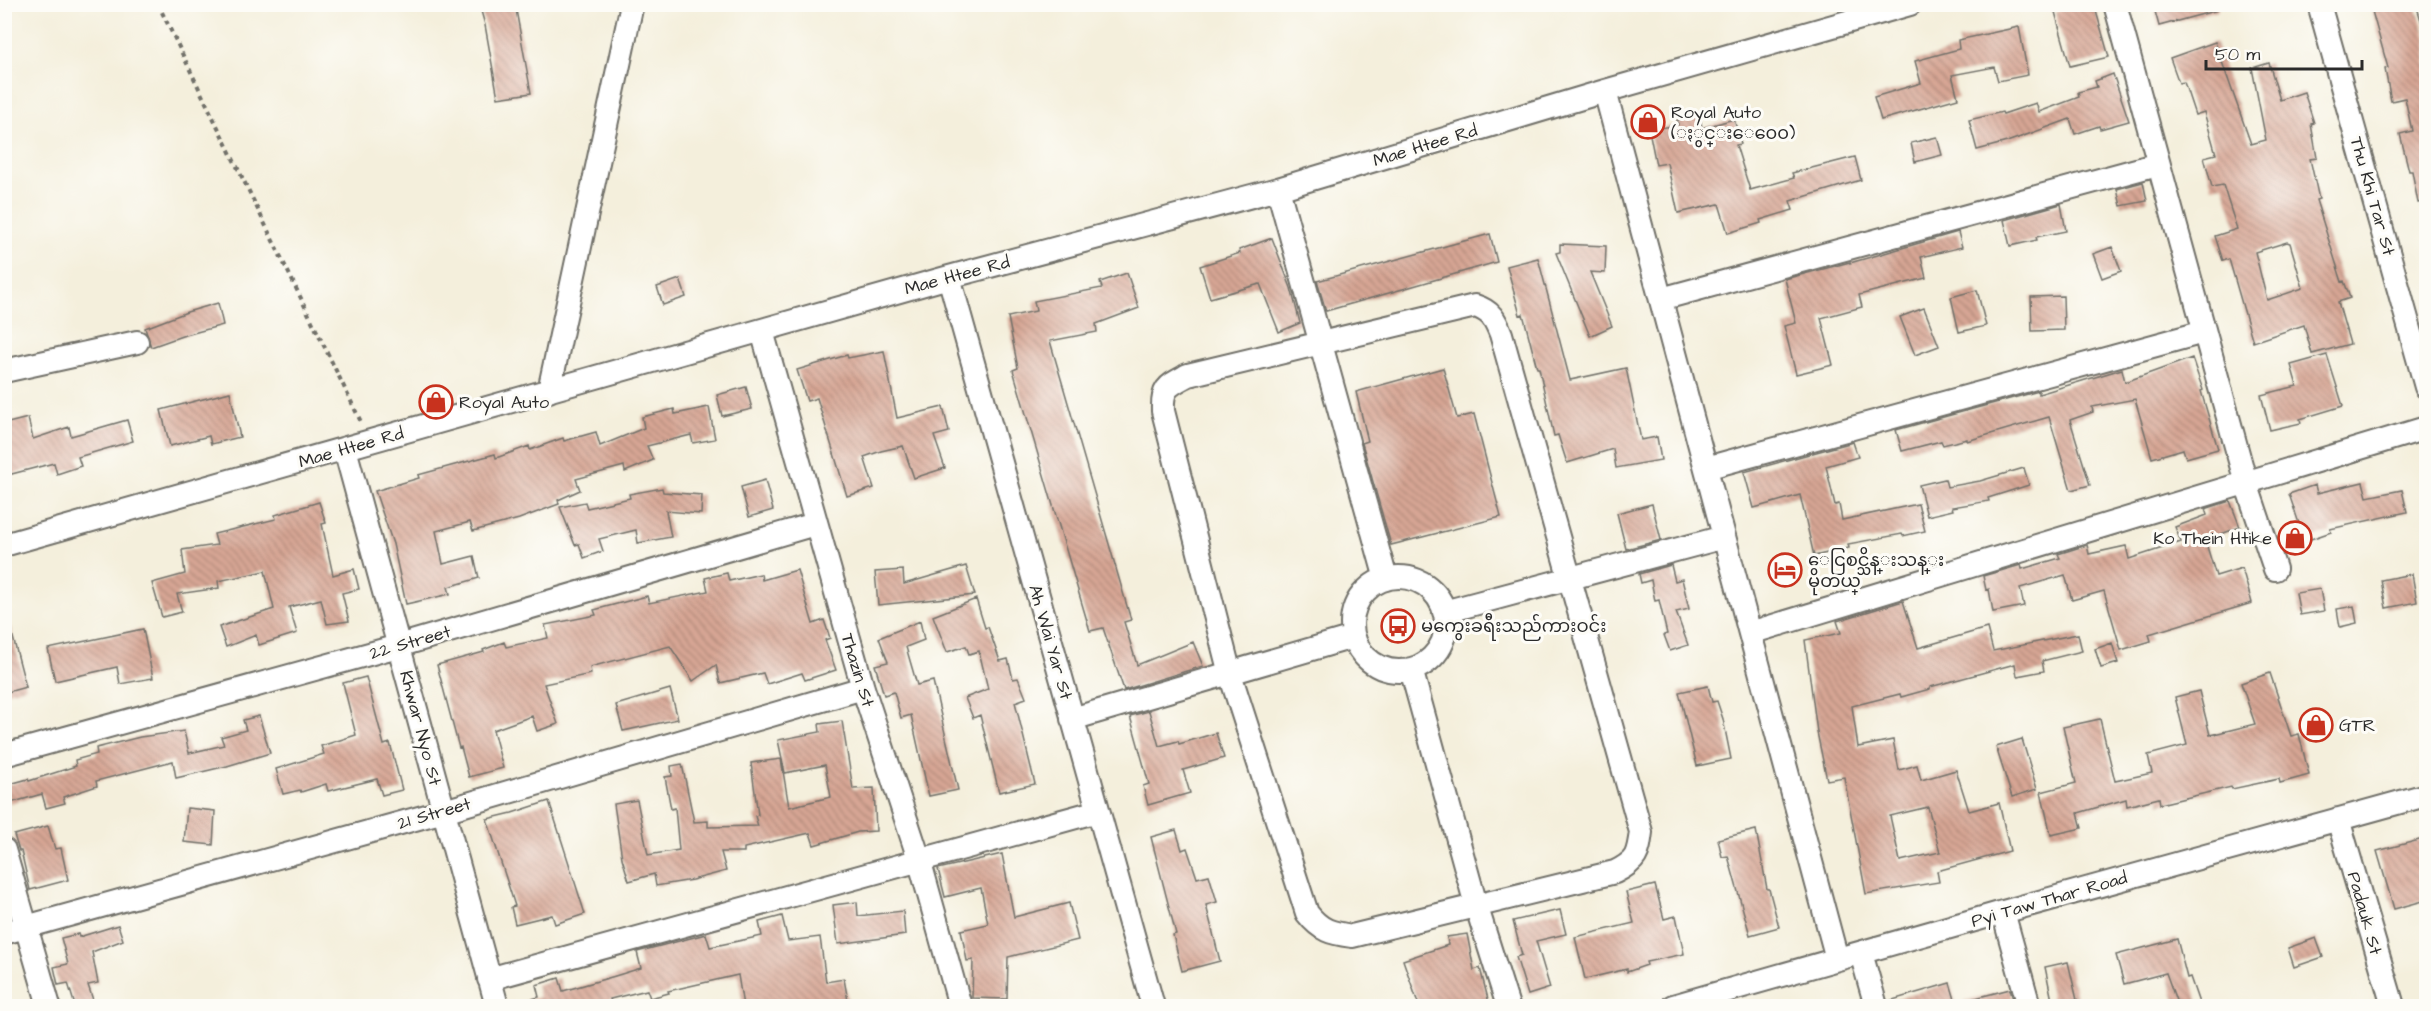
<svg xmlns="http://www.w3.org/2000/svg" width="2431" height="1011" font-family="'Architects Daughter','Noto Sans Myanmar',sans-serif">
  <defs>
    <pattern id="building-back-hatch" width="6" height="6" patternUnits="userSpaceOnUse" patternTransform="scale(1.5)"><rect width="6" height="6" fill="#d7a694"/><path d="M-1 5l2 2M0 0l6 6M5-1l2 2" fill="none" stroke="#af8779"/></pattern>
  </defs>
  <rect width="100%" height="100%" fill="#fdfcf7"/>
  <filter id="ink" filterUnits="userSpaceOnUse"><feTurbulence type="fractalNoise" baseFrequency=".0167" numOctaves="2"/><feDisplacementMap in="SourceGraphic" scale="12" xChannelSelector="R" yChannelSelector="G"/><feConvolveMatrix kernelMatrix="1 2 1 2 8 2 1 2 1" color-interpolation-filters="sRGB"/></filter>
  <filter id="wash" filterUnits="userSpaceOnUse"><feTurbulence type="fractalNoise" baseFrequency=".008" numOctaves="4" result="noise"/><feDisplacementMap in="SourceGraphic" scale="24" xChannelSelector="R" yChannelSelector="G"/><feGaussianBlur stdDeviation="1.35" result="paint"/><feColorMatrix in="noise" values="0 0 0 0 0 0 0 0 0 0 0 0 0 0 0 0 0 1.4 0 .05"/><feComposite in="paint" operator="in"/></filter>
  <g filter="url(#wash)">
    <rect width="100%" height="100%" fill="#f4efdc"/>
    <g id="blocks">
      <path fill="url(#building-back-hatch)" fill-rule="evenodd" d="M479 4H515L531 93 498 98 485 25Z
        M2082 4H2094L2109 57 2070 66 2055 12Z
        M2153 4H2217L2218 10 2159 26Z
        M2370 4H2416L2427 40V202L2418 203 2412 171H2409L2400 134 2412 131 2405 98 2391 101 2385 69 2388 68Z
        M2019 27 2028 75 1998 81 1994 67 1952 75 1958 98 1881 120 1874 97 1921 83 1915 61 1959 49 1958 40Z
        M2215 42 2251 144 2266 140 2252 68 2269 63 2280 100 2304 92 2314 123 2311 124 2317 158 2310 159 2319 199 2316 200 2342 282 2344 281 2350 298 2338 302 2350 344 2312 354 2304 325 2253 342 2229 259 2223 261 2215 236 2237 229 2223 185 2212 187 2204 157 2216 154 2204 112 2195 115 2184 82 2179 83 2170 58ZM2287 242 2290 243 2303 288 2267 300 2255 252Z
        M2113 74 2129 121 2100 129 2099 126 2075 134 2070 119 2007 142 1977 150 1969 120 2002 112 2003 114 2036 103 2039 112 2079 97 2078 92 2097 87 2095 81Z
        M1700 116 1702 128 1734 119 1741 144 1736 145 1750 190 1794 178 1792 173 1855 157 1861 180 1790 201 1793 210 1760 220 1761 223 1728 233 1719 204 1678 213 1667 163 1656 165 1649 130 1678 125 1677 120Z
        M1937 137 1942 155 1915 162 1911 143Z
        M2143 182 2147 201 2121 206 2117 189Z
        M2061 204 2066 231 2036 237 2037 240 2010 246 2004 220Z
        M1958 232 1962 247 1921 257 1926 278 1859 295 1862 307 1821 318 1833 365 1796 374 1784 326 1796 323 1785 279 1850 262V263Z
        M1490 234 1497 262 1326 311 1317 281Z
        M1272 238 1291 288 1300 323 1279 332 1260 284 1210 298 1200 266 1240 253 1239 250Z
        M1560 244 1606 246 1605 273 1590 272 1612 326 1590 336 1556 253 1560 252Z
        M2112 247 2121 271 2102 278 2093 254Z
        M1538 258 1570 380 1626 368 1641 440 1657 437 1661 460 1616 468 1613 449 1567 463 1558 435 1554 436 1539 368H1537L1523 314 1520 315 1507 266Z
        M1127 273 1139 308 1096 324 1097 332 1050 341 1131 620 1124 622 1137 665 1193 642 1203 666 1124 690 1103 628 1090 631 1013 370 1018 368 1008 317 1036 311 1034 301 1102 288 1100 282Z
        M680 279 686 297 663 305 657 287Z
        M1977 290 1986 326 1959 332 1951 297Z
        M2063 296 2064 330 2032 331 2031 297Z
        M218 303 223 325 182 336 151 347 145 328 187 312Z
        M1924 308 1939 346 1915 355 1900 317Z
        M884 351 897 418 943 407 949 432 934 436 945 468 914 478 903 446 881 451 864 457 874 488 847 496 817 398 807 401 797 370 847 355 848 358Z
        M2327 355 2343 406 2300 419 2301 423 2270 430 2261 395 2297 386 2291 365Z
        M2192 358 2203 390 2201 391 2218 449 2186 458 2183 449 2152 458 2135 399 2092 407 2093 412 2070 420 2090 485 2071 490 2049 417 1967 441V439L1943 445 1941 441 1902 451 1896 430 2039 391V394L2122 369 2125 382Z
        M1443 368 1457 418 1474 414 1501 517 1391 545 1362 443 1368 441 1356 392Z
        M746 387 752 409 722 416 717 395Z
        M230 392 240 437 211 444 209 436 170 446 161 410Z
        M709 407 715 439 693 443 691 435 647 446 653 460 625 472 624 466 576 479 580 490 558 500 559 504 519 519 473 531 470 522 436 531 443 564 474 556 479 578 448 587 450 594 406 604 393 544 375 491 419 478 418 475 495 454 496 458 529 446 530 450 563 438 564 441 596 432 600 446 644 428 642 417 674 409 675 414Z
        M28 418 33 439 69 427 71 436 127 420 133 441 78 457 81 466 57 474 54 463 4 476V424Z
        M1853 442 1858 457 1826 466 1835 505 1839 504 1842 520 1918 504 1925 531 1903 536 1902 534 1848 544 1849 548 1814 556 1800 495 1754 508 1744 472Z
        M2024 468 2029 485 1988 498 1989 501 1952 507 1953 510 1927 516 1919 485 1945 479 1947 487 1980 481Z
        M765 480 773 510 749 517 741 487Z
        M2363 482 2367 497 2402 490 2407 512 2330 529 2331 532 2305 541 2289 494 2315 485 2317 493Z
        M662 488 663 492 702 495 701 514 666 511 671 537 638 543 636 530 599 539 603 551 584 558 579 544 575 545 560 507 585 502 587 508 630 498 629 494Z
        M2230 501 2240 527 2205 540 2216 576 2242 568 2252 603 2149 634 2151 641 2121 650 2104 591 2072 600 2065 575 2020 588 2024 606 1993 612 1989 589 1986 590 1983 576 2021 565 2022 569 2060 558 2058 554 2087 545 2089 554 2126 546 2129 559 2181 542 2175 527 2207 515 2205 509Z
        M319 502 326 523 322 524 333 575 354 569 359 589 342 593 349 621 327 624 321 599 289 607 297 633 259 645 256 635 226 647 219 627 274 609 265 571 218 581 219 588 177 594 182 612 162 617 152 583 185 574 182 550 217 545 214 534 276 519 275 515Z
        M1652 504 1661 540 1626 549 1617 513Z
        M1671 565 1675 581 1682 579 1689 609 1676 612 1688 645 1670 651 1664 635 1667 634 1659 600 1655 601 1651 580 1641 583 1639 574Z
        M966 566 975 595 878 605 875 572 903 570 904 584Z
        M797 570 813 624 824 620 830 638 825 640 836 670 805 680 802 673 767 684 763 673 720 683 716 665 693 681 670 646 590 667 591 674 544 684 558 724 537 731 532 716 493 730 503 768 469 777 461 747 459 748 437 665 484 652 483 650 504 642 506 647 548 638 545 625 596 615 594 610 647 596 649 603 708 591 705 578 727 573 729 581 761 574 762 580Z
        M2412 574 2417 602 2386 608 2381 580Z
        M2320 589 2324 611 2300 615 2296 593Z
        M976 599 985 628 988 627 1000 661 1008 659 1013 679 1018 678 1026 698 1015 702 1035 784 999 792 980 715 973 718 965 698 988 689 979 651 969 654 966 646 947 652 933 616Z
        M1903 601 1918 648 1987 628 1993 651 2078 634 2082 651 2042 661 2044 671 2017 676 2015 664 1930 687V689L1901 697 1900 694 1852 706 1858 747 1893 740 1899 770 1917 765 1921 780 1956 770 1969 811 1999 803 2010 851 1937 871 1939 882 1866 894 1844 777 1827 780 1817 732 1805 640 1841 633 1837 621ZM1928 807 1940 852 1900 861 1890 816Z
        M2354 606 2357 623 2340 627 2337 609Z
        M920 621 924 640 906 647 917 685 933 681 958 790 929 796 911 715 901 718 894 692 884 695 875 665 888 662 879 638Z
        M10 626 26 687 4 693V627Z
        M143 629 153 678 120 684 117 667 55 681 48 649Z
        M2112 643 2118 663 2101 668 2095 649Z
        M2270 673 2291 736 2299 734 2309 775 2280 783 2279 779 2232 789 2231 787 2160 804 2159 798 2127 806 2126 799 2078 813 2082 828 2051 835 2041 792 2076 783 2063 727 2100 719 2115 781 2152 773 2148 755 2187 745 2175 697 2199 691 2210 735 2255 724 2241 683Z
        M366 677 384 745 390 743 402 790 382 795 377 779 328 791 326 784 301 792 300 790 283 794 276 769 324 754 321 746 356 735 343 683Z
        M1708 686 1712 702 1717 701 1723 719 1731 759 1697 766 1679 692Z
        M670 689 678 719 623 731 616 705Z
        M1149 711 1159 746 1178 741 1179 744 1216 733 1224 758 1183 770 1190 793 1148 805 1143 786 1149 784 1130 716Z
        M259 716 270 753 227 766 176 778 173 761 96 781 97 786 63 797 65 803 46 808 42 794 10 803 6 785 28 779 29 781 76 766 75 760 97 754 96 748 140 737 184 731 189 753 224 745 221 737 246 730 243 720Z
        M842 721 853 789 874 788 876 831 858 832 814 845 810 833 744 848V852H721L726 871 692 880 656 886 654 874 629 881 622 858 614 804 637 800 648 855 679 850 675 808 671 809 665 777 672 776 671 766 682 764 694 822 708 821V827L758 826 755 816 758 815 751 763 781 759 789 807 831 797 825 765 785 773 778 740 820 732 819 724Z
        M2022 739 2037 789 2012 797 1996 747Z
        M549 801 585 914 555 924 552 915 515 924 511 907 515 906 487 819 512 813Z
        M187 808 215 811 213 845 184 842Z
        M48 826 55 849 61 848 68 880 30 890 21 851H19L14 835Z
        M1176 830 1182 850 1187 848 1197 878 1209 875 1217 902 1206 905 1220 961 1182 971 1173 935 1176 934 1151 837Z
        M1756 830 1767 889H1769L1779 927 1750 935 1728 856 1722 857 1718 839Z
        M2427 838V900L2394 909 2377 851Z
        M1002 854 1014 917 1069 903 1078 940 1008 957 1007 999 972 998 973 960 967 961 961 930 988 924 981 888 945 897 938 869Z
        M1655 885 1664 919 1676 916 1684 954 1646 962 1647 965 1627 972V969L1585 979 1575 937 1634 923 1626 892Z
        M857 902 858 916 903 911 905 935 838 944 833 905Z
        M1560 910 1566 934 1536 941 1550 988 1528 995 1516 957 1522 955 1513 921Z
        M782 916 788 941 820 937 826 982 844 979 849 1006H743L738 975 668 991 669 993 650 998 647 990 610 999 612 1006H526L525 1001 539 997 536 985 559 978 563 991 615 976 641 968 637 952 706 934 710 947 762 936 759 922Z
        M118 925 123 940 92 952 98 983 88 985 95 1006H75L68 983 58 985 54 967 68 964 61 938 78 934 79 937Z
        M1467 934 1474 970 1480 968 1489 1003 1475 1006H1419L1403 960 1448 945 1447 937Z
        M2316 938 2323 957 2294 967 2288 948Z
        M2177 939 2187 978 2190 977 2199 1003 2178 1006 2166 973 2124 984 2116 955Z
        M2068 962 2077 1000 2053 1005 2045 967Z
        M1950 983 1957 1006H1889V1001Z
        M2010 989 2015 1006H1965L1964 1001Z"/>
    </g>
  </g>
  <g filter="url(#ink)">
    <use href="#blocks" fill-opacity="0" stroke="#717069" stroke-width="1.5"/>
    <g fill="none" stroke-linecap="round" stroke-linejoin="round">
      <defs>
        <path id="minor" d="M2115 4 2246 483 2275 569
          M2319 4 2426 387
          M1605 91 1837 959
          M1278 189 1386 579
          M949 277 1153 1006
          M1661 299 2158 164
          M1475 306C1491 311 1495 319 1501 334L1641 832C1638 855 1637 861 1615 872L1352 936C1331 933 1321 931 1307 913L1230 674 1163 411C1162 387 1168 386 1188 375Z
          M762 331 863 688 919 859 960 1006
          M4 371 137 342
          M549 391 632 4
          M345 449 497 1006
          M1706 468 2204 332
          M4 545 949 277 1278 189 1605 91 1910 4
          M1352 624a47 47 0 1 1 94 0a47 47 0 1 1-94 0Z
          M1444 612 1724 537
          M1750 633 2426 428
          M1411 669 1476 905 1508 1006
          M1072 719 1353 637
          M4 755 398 646 815 524
          M2338 819 2393 1006
          M4 850 49 1006
          M2003 912 2029 1006
          M4 933 444 811 863 688
          M1861 953 1876 1006
          M489 979 1098 811
          M1673 1006 2003 912 2426 795"/>
      </defs>
      <use href="#minor" stroke="#717069" stroke-width="26"/>
      <path stroke="#717069" stroke-width="4" stroke-dasharray="4.5 4.5" stroke-linecap="butt" d="M158 4 362 424"/>
      <use href="#minor" stroke="#fff" stroke-width="22"/>
    </g>
  </g>
  <defs>
    <symbol id="shop-ring" viewBox="-11 -11 22 22"><circle r="9.5" fill="#fdfcf7" stroke="#c8321e" stroke-width="1.5"/><path d="M-5-2.5h2.3a2.7 3.5 0 0 1 5.4 0H5L5.5 6h-11ZM-1.5-2.5h3a1.5 2.3 0 0 0-3 0Z" fill="#c8321e"/></symbol>
    <symbol id="hotel-ring" viewBox="-11 -11 22 22"><circle r="9.5" fill="#fdfcf7" stroke="#c8321e" stroke-width="1.5"/><path d="M-6-4.5h1.5V1H6V5H4.5V3h-9V5H-6ZM-4 0a1.8 1.8 0 1 1 3.6 0ZM.5 0V-2.5h3Q6-2.5 6 0Z" fill="#c8321e"/></symbol>
    <symbol id="bus-ring" viewBox="-11 -11 22 22"><circle r="9.5" fill="#fdfcf7" stroke="#c8321e" stroke-width="1.5"/><path d="M-5-6H5V4H4V6H2V4H-2V6H-4V4H-5ZM-3.5-4V0h7V-4ZM-3.5 1.2v1.5H-2V1.2ZM2 1.2v1.5H3.5V1.2Z" fill="#c8321e"/></symbol>
  </defs>
  <g fill-rule="evenodd">
    <use href="#shop-ring" x="1629" y="103" width="38" height="38"/>
    <use href="#shop-ring" x="417" y="383" width="38" height="38"/>
    <use href="#shop-ring" x="2276" y="519" width="38" height="38"/>
    <use href="#hotel-ring" x="1766" y="551" width="38" height="38"/>
    <use href="#bus-ring" x="1379" y="607" width="38" height="38"/>
    <use href="#shop-ring" x="2297" y="706" width="38" height="38"/>
  </g>
  <g text-anchor="middle" stroke-width="6" stroke-linejoin="round" paint-order="stroke">
    <g font-size="18" fill="#2b2b2b" stroke="#fdfcf7" text-anchor="start">
      <text x="1671" y="118">Royal Auto<tspan x="1671" dy="21">(ႏွင္းေ၀ေ၀)</tspan></text>
      <text x="459" y="408">Royal Auto</text>
      <text x="2272" y="544" text-anchor="end">Ko Thein Htike</text>
      <text x="1808" y="566">ေငြစင္သိန္းသန္း<tspan x="1808" dy="21">မိုတယ္</tspan></text>
      <text x="1421" y="632">မကွေးခရီးသည်ကားဝင်း</text>
      <text x="2339" y="731">GTR</text>
    </g>
    <g font-size="18" fill="#2b2b2b" stroke="#fdfcf7">
      <text transform="translate(1425 145) rotate(-17)" y="6">Mae Htee Rd</text>
      <text transform="translate(2373 196) rotate(74)" y="6">Thu Khi Tar St</text>
      <text transform="translate(957 275) rotate(-15)" y="6">Mae Htee Rd</text>
      <text transform="translate(351 447) rotate(-16)" y="6">Mae Htee Rd</text>
      <text transform="translate(410 642) rotate(-16)" y="6">22 Street</text>
      <text transform="translate(1051 642) rotate(74)" y="6">Ah Wai Yar St</text>
      <text transform="translate(858 670) rotate(73)" y="6">Thazin St</text>
      <text transform="translate(421 728) rotate(75)" y="6">Khwar Nyo St</text>
      <text transform="translate(434 813) rotate(-16)" y="6">21 Street</text>
      <text transform="translate(2049 899) rotate(-16)" y="6">Pyi Taw Thar Road</text>
      <text transform="translate(2365 913) rotate(74)" y="6">Padauk St</text>
    </g>
  </g>
  <rect width="2431" height="1011" fill="none" stroke="#fdfcf7" stroke-width="24"/>
  <path d="M2206 60v9h156v-9" fill="none" stroke="#2b2b2b" stroke-width="3"/>
  <text x="2215" y="60" font-size="18" fill="#2b2b2b" stroke="#fdfcf7" stroke-width="4.5" paint-order="stroke">50 m</text>
</svg>
